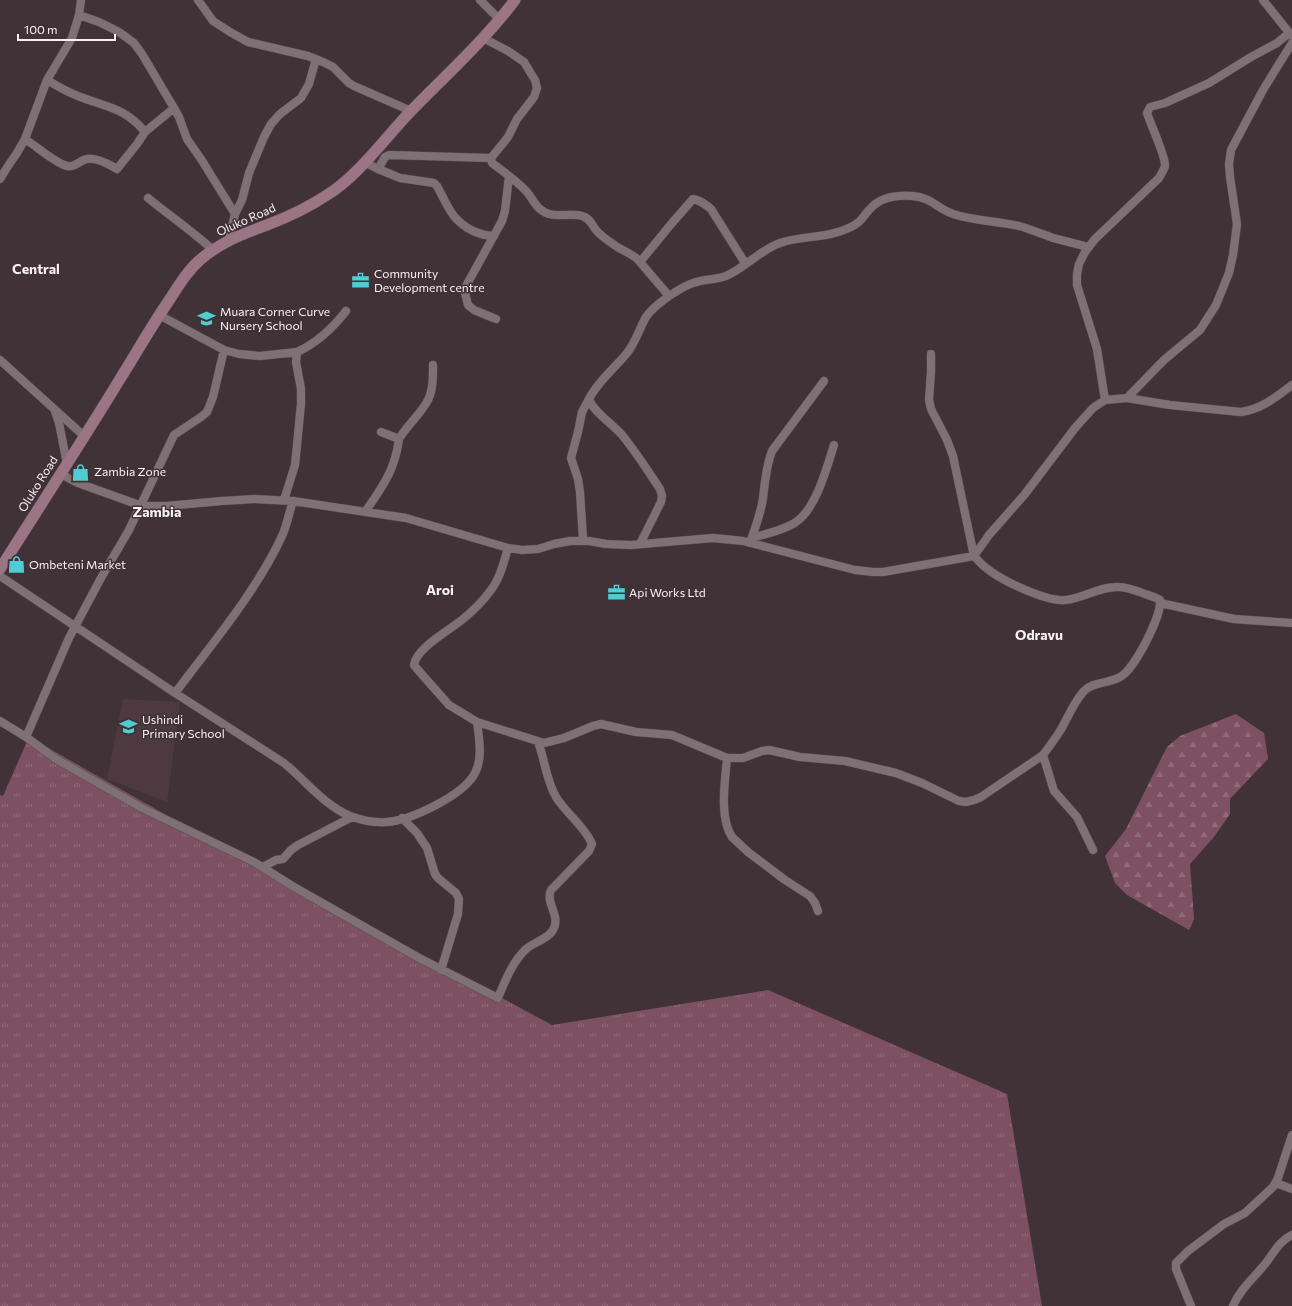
<svg xmlns="http://www.w3.org/2000/svg" width="1292" height="1306" font-family="Commissioner,sans-serif">
  <defs>
    <pattern id="grass-tufts" width="24" height="20" patternUnits="userSpaceOnUse"><rect width="24" height="20" fill="#7d5161"/><path d="M3 7l-1-3M5 7V3M7 7l1-3M15 17l-1-3M17 17v-4M19 17l1-3" fill="none" stroke="#906a78"/></pattern>
    <pattern id="forest-firs" width="22" height="20" patternUnits="userSpaceOnUse"><rect width="22" height="20" fill="#7d5161"/><path d="M5 1l3.5 6h-7zM16 11l3.5 6h-7z" fill="#906a78"/></pattern>
  </defs>
  <rect width="100%" height="100%" fill="#403237"/>
  <path fill="#4e3941" d="M123 699 180 702 167 802 107 779Z"/>
  <path fill="url(#grass-tufts)" d="M29 737 203 836 552 1025 768 990 1007 1094 1042 1306H0V795L3 796Z"/>
  <path fill="url(#forest-firs)" d="M1236 714 1264 733 1268 759 1230 799V814L1214 837 1190 864 1194 919 1189 930 1127 895 1115 883 1105 856 1126 829 1167 747 1180 736Z"/>
  <g fill="none" stroke-linecap="round" stroke-linejoin="round">
    <defs>
      <path id="minor" d="M198 0 213 21 230 32 248 42 308 56 323 62 333 67 349 83 354 86 411 111
        M480 0 500 20
        M1263 0 1291 35
        M79 15 99 22 119 32 134 43 142 54 174 108
        M483 38 508 51 524 62 535 80 537 88 534 97 517 119 508 137 491 158 492 163C504 172 517 181 527 192 532 198 535 205 540 209 552 220 568 212 582 216 590 218 592 225 596 230 601 236 607 240 613 244 620 250 636 255 640 262
        M47 80C57 86 67 92 78 96 105 107 125 107 145 132
        M25 139C36 146 55 163 67 166 75 168 80 160 87 159 97 157 109 164 117 169L137 144 145 132 174 108 179 117 187 139 201 159 235 214 229 239
        M364 162 378 169 385 157 389 155 491 158
        M378 169 400 178 434 183 437 186C448 206 451 220 473 231 480 234 486 236 494 236
        M0 179 8 166 17 153 25 139 47 80 72 38 79 15 81 0
        M148 198C170 216 192 231 213 250
        M235 214 242 200 249 173 264 137 271 124 280 114 301 98 309 84 316 59
        M669 296C677 291 684 286 693 283 704 279 715 280 726 276 745 268 760 250 780 243 804 235 827 239 851 227 864 220 861 218 870 209 880 197 898 195 912 196 931 197 936 208 953 214 974 221 997 221 1019 226 1030 229 1042 234 1053 238 1065 241 1077 244 1088 247
        M159 315 224 350 239 354 260 356 297 352
        M496 319 474 310 468 305 465 293 466 286 502 221 505 211 509 176
        M931 354V372L929 400 931 409 947 440 953 456 974 556C978 560 981 564 985 567 1000 580 1046 602 1066 600 1084 598 1101 586 1119 587 1126 587 1133 590 1140 592 1146 595 1154 596 1160 600 1162 616 1134 670 1120 677 1108 684 1094 681 1084 691 1073 703 1068 718 1060 731 1055 739 1049 747 1043 755L1054 791 1077 817 1093 850
        M0 360 84 436
        M1127 398 1164 360 1200 330 1216 305 1229 273 1233 255 1237 224 1230 177 1229 164 1231 150 1263 90 1292 43
        M1105 400 1097 349 1077 285V274L1079 264 1085 252 1095 239 1159 178C1161 174 1164 170 1165 166 1166 157 1150 123 1147 113L1150 107 1165 103 1209 83 1251 57 1277 43 1289 33
        M55 411 59 423 67 464
        M399 439C407 425 421 414 428 400 433 390 433 377 433 365
        M61 473 68 478 78 483 142 506H166L222 501 254 499 293 501 406 518 508 548 522 550 538 549 554 544 570 541H589L606 544 631 545 713 538 743 541 855 570 873 572H883L974 556 989 535 1025 494 1075 428 1093 408 1105 400 1127 398 1170 405 1241 412C1262 409 1276 397 1292 385
        M284 500 295 465 301 404V389L296 362 297 352C317 343 332 329 346 311
        M365 512C383 486 395 470 399 439L381 432
        M752 538C765 534 785 530 796 522 816 509 827 467 834 445
        M583 540 580 492 578 479 571 458 578 432 582 412 589 399
        M750 543C755 528 761 513 763 498 765 482 766 466 772 451L824 381
        M640 544 661 502 662 496 660 489C648 471 636 452 622 435 613 424 593 412 589 399 598 381 615 368 627 353 636 342 639 329 646 317 652 308 661 302 669 296L640 262 672 223 693 199C700 200 705 204 711 209L745 263
        M0 576 175 693 284 763C305 780 324 805 350 816 361 820 375 823 386 822 410 821 464 795 475 773 483 758 479 738 477 722L449 705 418 670 414 665C416 648 450 630 463 619 473 611 483 601 491 590 500 578 504 562 508 548
        M1160 603 1234 619 1292 623
        M175 693C212 644 256 592 282 536 287 525 289 513 293 501
        M0 721 26 737 56 759 142 808 254 862 294 887 419 958 498 998C505 981 512 963 525 950 533 942 550 939 554 928 560 915 545 902 551 890L589 851 592 844C586 828 565 812 556 797 546 780 545 760 538 742
        M477 722 544 743 564 738 593 726 601 724 636 732 672 735 727 758H743L762 751 769 750 800 757 845 761 896 773 922 783 959 801 966 802 974 800 981 797 1043 755
        M26 737 69 638 101 578 129 530 174 435 201 417 207 412 213 397 224 350
        M727 758C725 782 719 817 732 837L748 852 785 880 810 896 815 903 818 911
        M402 818 417 833 427 848 435 874 438 878 456 893 459 899 458 914 441 970
        M263 867 276 860 283 859 291 850 298 845 352 817
        M1276 1183 1292 1189
        M1191 1306 1176 1269V1263L1188 1251 1224 1224 1245 1213 1273 1187 1278 1178 1292 1135
        M1233 1306C1240 1289 1254 1278 1265 1264 1274 1253 1279 1241 1292 1235"/>
      <path id="secondary" d="M0 569C40 506 81 443 120 379 137 352 152 325 170 299 179 285 188 270 201 259 221 242 243 234 267 225 288 217 309 207 327 195 358 176 385 138 410 112 446 75 484 41 515 0"/>
    </defs>
    <use href="#minor" stroke="#5a4e52" stroke-width="9"/>
    <use href="#secondary" stroke="#5a4e52" stroke-width="12"/>
    <use href="#minor" stroke="#7f7075" stroke-width="8"/>
    <use href="#secondary" stroke="#9b7583" stroke-width="11"/>
  </g>
  <defs>
    <symbol id="office-bare" viewBox="-9 -9 18 18"><path d="M-6-3h4V-5.5h4V-3h4V5H-6ZM-1-4.5V-3h2v-1.5ZM-6 0V1H6V0Z" fill="#51ccd2" stroke="#403237" stroke-width="2.5" paint-order="stroke"/></symbol>
    <symbol id="school-bare" viewBox="-9 -9 18 18"><path d="M0-5L7-2L0 1L-7-2ZM-4 1L0 2.5L4 1V4Q0 6-4 4Z" fill="#51ccd2" stroke="#403237" stroke-width="2.5" paint-order="stroke"/></symbol>
    <symbol id="shop-bare" viewBox="-9 -9 18 18"><path d="M-5-2.5h2.3a2.7 3.5 0 0 1 5.4 0H5L5.5 6h-11ZM-1.5-2.5h3a1.5 2.3 0 0 0-3 0Z" fill="#51ccd2" stroke="#403237" stroke-width="2.5" paint-order="stroke"/></symbol>
  </defs>
  <g fill-rule="evenodd">
    <use href="#office-bare" x="348" y="268" width="25" height="25"/>
    <use href="#school-bare" x="194" y="306" width="25" height="25"/>
    <use href="#shop-bare" x="68" y="460" width="25" height="25"/>
    <use href="#shop-bare" x="4" y="552" width="25" height="25"/>
    <use href="#office-bare" x="604" y="580" width="25" height="25"/>
    <use href="#school-bare" x="116" y="714" width="25" height="25"/>
  </g>
  <g text-anchor="middle" stroke-width="3" stroke-linejoin="round" paint-order="stroke">
    <g font-size="12" fill="#faf1f4" stroke="#403237">
      <text transform="translate(246 220) rotate(-24)" y="4">Oluko Road</text>
      <text transform="translate(38 484) rotate(-58)" y="4">Oluko Road</text>
    </g>
    <g font-size="12" fill="#faf1f4" stroke="#403237" text-anchor="start">
      <text x="374" y="278">Community<tspan x="374" dy="14">Development centre</tspan></text>
      <text x="220" y="316">Muara Corner Curve<tspan x="220" dy="14">Nursery School</tspan></text>
      <text x="94" y="476">Zambia Zone</text>
      <text x="29" y="569">Ombeteni Market</text>
      <text x="629" y="597">Api Works Ltd</text>
      <text x="142" y="724">Ushindi<tspan x="142" dy="14">Primary School</tspan></text>
    </g>
    <g font-size="14" font-weight="bold" fill="#faf1f4" stroke="#403237">
      <text x="36" y="274">Central</text>
      <text x="157" y="517">Zambia</text>
      <text x="440" y="595">Aroi</text>
      <text x="1039" y="640">Odravu</text>
    </g>
  </g>
  <path d="M18 34v6h97v-6" fill="none" stroke="#faf1f4" stroke-width="2"/>
  <text x="24" y="34" font-size="12" fill="#faf1f4" stroke="#403237" stroke-width="3" paint-order="stroke">100 m</text>
</svg>
